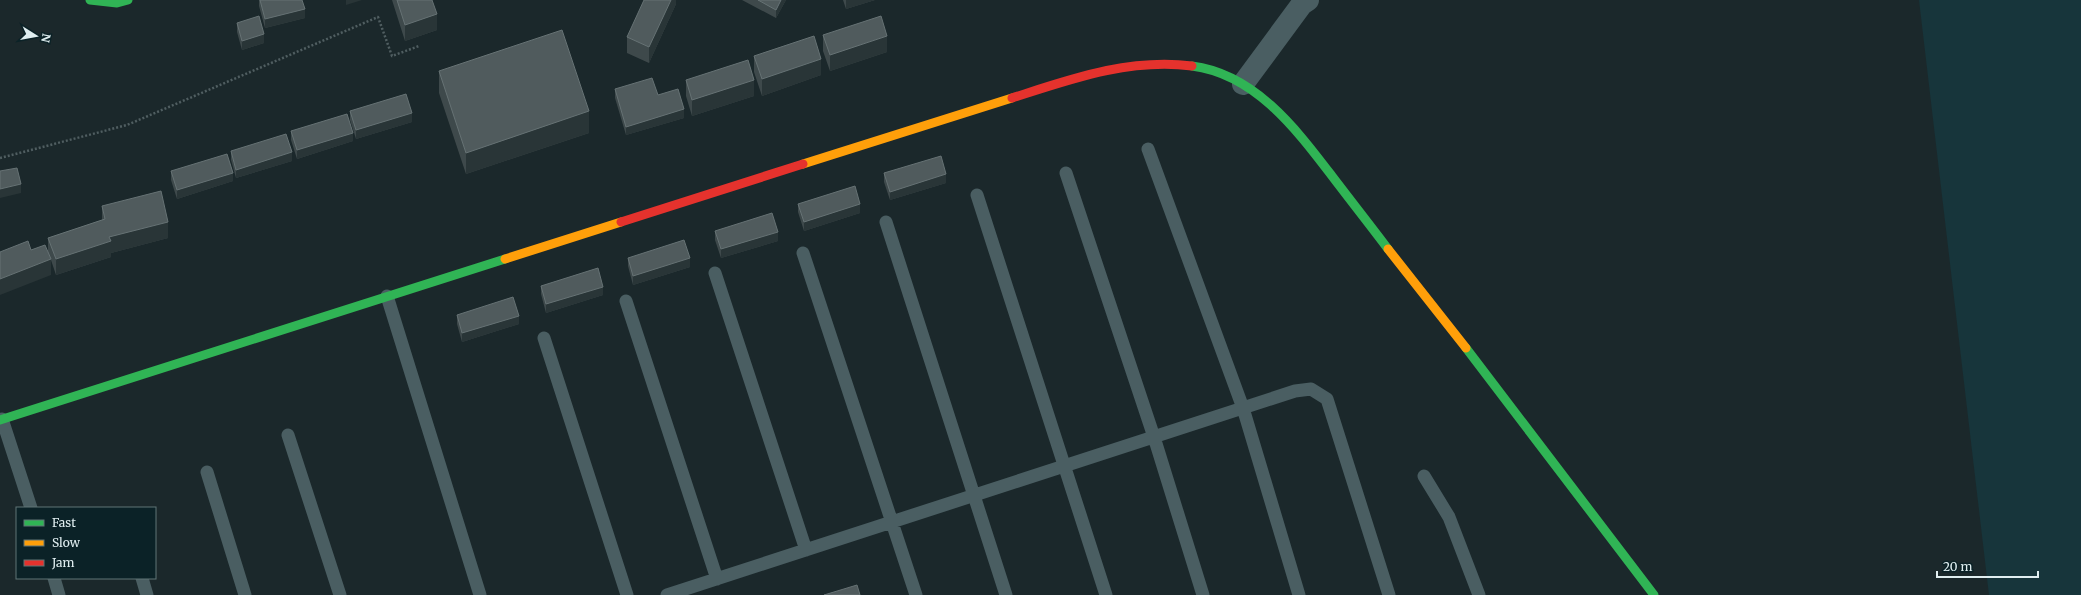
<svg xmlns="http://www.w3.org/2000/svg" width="2081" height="595" font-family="Merriweather,serif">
  <rect width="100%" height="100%" fill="#1b282b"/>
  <path fill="#17353b" d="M1919 0H2081V595H1989Z"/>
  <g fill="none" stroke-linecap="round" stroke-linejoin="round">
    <path stroke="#505e61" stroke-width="2.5" stroke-dasharray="2 2" stroke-linecap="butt" d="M0 158 127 125 378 17 392 56 419 46"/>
    <path stroke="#4a5e62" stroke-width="13" d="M1148 149 1243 408 1299 595
      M1066 173 1154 437 1203 595
      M977 195 1106 595
      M886 222 1006 595
      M803 253 916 595
      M715 273 806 550
      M387 296 480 595
      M626 301 717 579
      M544 338 627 595
      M2 419 31 508
      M288 435 340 595
      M207 472 245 595
      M1424 476 1449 517 1479 595
      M54 578 59 595
      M142 578 147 595
      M667 595 1295 391 1311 389 1327 399 1389 595"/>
    <path stroke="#4a5e62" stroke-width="22" d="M1243 84 1302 4 1308 0"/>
    <path stroke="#30b455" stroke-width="9" d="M90 0 117 3 128 0
      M1192 66C1255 74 1296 129 1332 176 1351 201 1370 225 1388 249
      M1466 348 1654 595
      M0 420 505 259"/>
    <path stroke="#ff9f0a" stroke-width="9" d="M803 164 1012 98
      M1388 249 1466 348
      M505 259 621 222"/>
    <path stroke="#e5322d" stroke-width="9" d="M1012 98C1071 79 1129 58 1192 66
      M621 222 803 164"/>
  </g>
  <path fill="#3e494b" d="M259 0H302L305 18 265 28 259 6Z
    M392 0H432L437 30 405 41Z
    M676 0V4L649 63 627 53V37Z
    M742 0H786L776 18Z
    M843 0H875L846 9Z
    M237 23 264 43 242 50 237 32Z
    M823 35 887 52 830 71 823 51Z
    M754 56 821 75 762 96 754 72Z
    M439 71 589 133 466 174 439 93Z
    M686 80 754 96 692 116 686 96Z
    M615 89 658 95 684 118 626 135 615 98Z
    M350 111 412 122 356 139 350 120Z
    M291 131 353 141 297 159 291 140Z
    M231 151 292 161 236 178 231 160Z
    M171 171 233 181 177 199 171 180Z
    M884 173 946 183 890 200 884 182Z
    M798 204 860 213 804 231 798 212Z
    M102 206 168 238 111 253V257L56 275 51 260V275L48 254V238L102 220Z
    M715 231 778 241 721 258 715 240Z
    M628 258 690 267 633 285 628 266Z
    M541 286 603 295 546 313 541 294Z
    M457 315 519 324 462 342 457 324Z"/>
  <path fill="#293537" d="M346 0H362L346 5Z
    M671 0H676V4L649 63V47Z
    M781 0H786L776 18V10Z
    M846 0H875L846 9Z
    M305 9V18L265 28V19Z
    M437 14V30L405 41V25Z
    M264 34V43L242 50V41Z
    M887 36V52L830 71V55Z
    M821 59V75L762 96V79Z
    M754 80V96L692 116V100Z
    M684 109V118L626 135V127Z
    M589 111V133L466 174V153Z
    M412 113V122L356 139V130Z
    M353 133V141L297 159V150Z
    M292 152V161L236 178V170Z
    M233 173V181L177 199V190Z
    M946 174V183L890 200V192Z
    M21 184V193L0 198V189Z
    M860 204V213L804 231V222Z
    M168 222V238L111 253V257L56 275V259L109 237Z
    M778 232V241L721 258V249Z
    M690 258V267L633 285V276Z
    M51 259V275L0 295V279Z
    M603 287V295L546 313V304Z
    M519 316V324L462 342V333Z"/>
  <path fill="#505b5d" stroke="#667274" d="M260 0H302L305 9 265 19Z
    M397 0H432L437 14 405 25Z
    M644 0H671L649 47 627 37Z
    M758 0H781L776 10Z
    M259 16 264 34 242 41 237 23Z
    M881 16 887 36 830 55 823 35Z
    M562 30 589 111 466 153 439 71Z
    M814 36 821 59 762 79 754 56Z
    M748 60 754 80 692 100 686 80Z
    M652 78 658 95 678 89 684 109 626 127 615 89Z
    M406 94 412 113 356 130 350 111Z
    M347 114 353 133 297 150 291 131Z
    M286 134 292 152 236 170 231 151Z
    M227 154 233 173 177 190 171 171Z
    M941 156 946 174 890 192 884 173Z
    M17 168 21 184 0 189V171Z
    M855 186 860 204 804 222 798 204Z
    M161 191 168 222 109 237 111 241 56 259 48 238 105 219 102 206Z
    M772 213 778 232 721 249 715 231Z
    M684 240 690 258 633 276 628 258Z
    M28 241 31 250 45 245 51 259 0 279V252Z
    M598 268 603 287 546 304 541 286Z
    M513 297 519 316 462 333 457 315Z
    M857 585 860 595H824Z"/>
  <rect x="16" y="507" width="140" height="72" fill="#0b2227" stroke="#607477"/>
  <rect x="24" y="520" width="20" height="6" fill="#30b455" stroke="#607477"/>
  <text x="52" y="527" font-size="12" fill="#e0eef0">Fast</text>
  <rect x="24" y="540" width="20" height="6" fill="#ff9f0a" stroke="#607477"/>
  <text x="52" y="547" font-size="12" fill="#e0eef0">Slow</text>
  <rect x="24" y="560" width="20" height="6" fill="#e5322d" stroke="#607477"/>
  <text x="52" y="567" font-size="12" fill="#e0eef0">Jam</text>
  <g transform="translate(36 36) rotate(101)" stroke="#0b2227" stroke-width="3" paint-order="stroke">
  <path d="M0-3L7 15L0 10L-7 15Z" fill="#e0eef0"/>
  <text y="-6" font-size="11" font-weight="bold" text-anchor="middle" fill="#e0eef0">N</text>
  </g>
  <path d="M1937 571v6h101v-6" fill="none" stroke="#e0eef0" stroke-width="2"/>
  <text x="1943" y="571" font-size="12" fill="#e0eef0" stroke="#0b2227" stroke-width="3" paint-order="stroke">20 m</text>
</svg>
